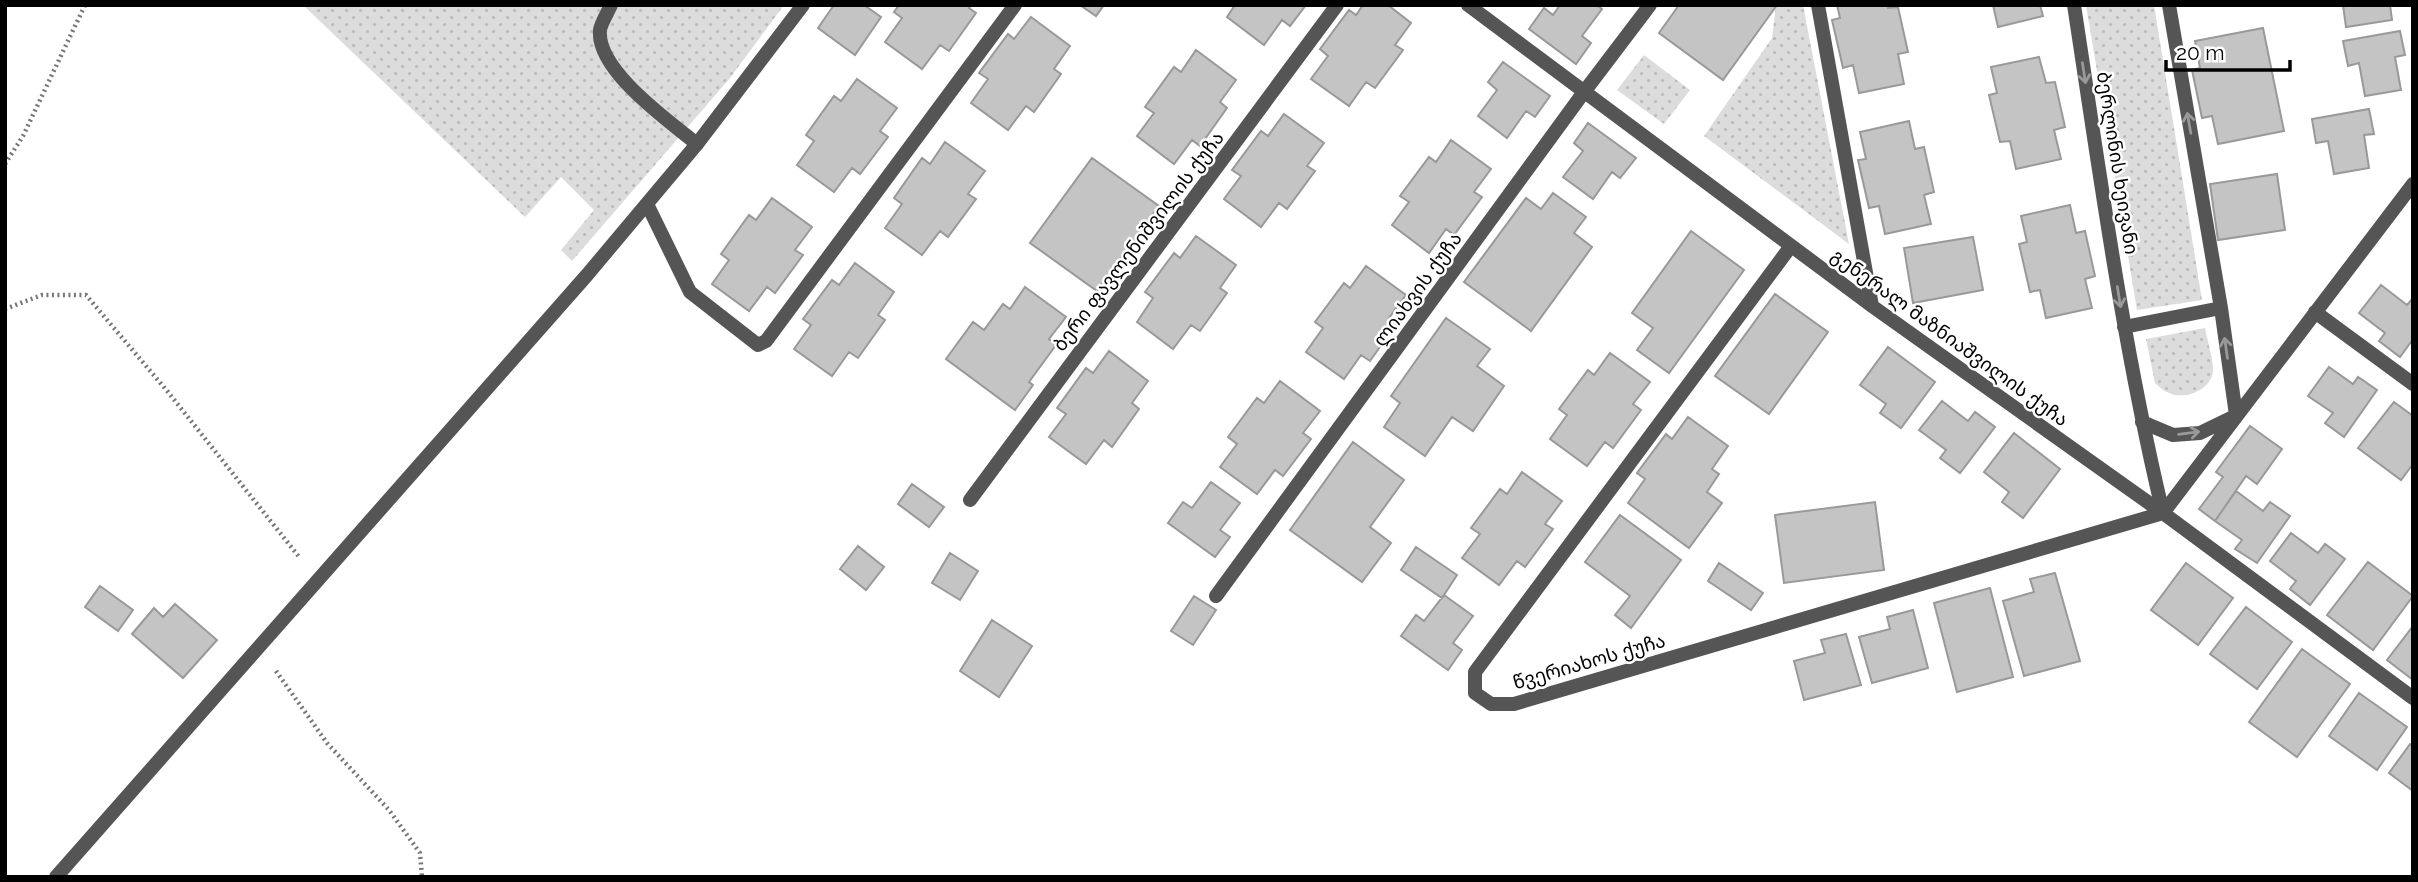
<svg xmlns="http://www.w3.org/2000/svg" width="2418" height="882" font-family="Raleway,'Noto Sans Georgian',sans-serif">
  <defs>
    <pattern id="grass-dots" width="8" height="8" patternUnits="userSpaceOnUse" patternTransform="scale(1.75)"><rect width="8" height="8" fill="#dcdcdc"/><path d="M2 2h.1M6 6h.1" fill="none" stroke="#bbb" stroke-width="1.8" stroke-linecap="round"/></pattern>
  </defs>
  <rect width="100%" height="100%" fill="#fff"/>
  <path fill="url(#grass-dots)" d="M303 5H784L730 78 572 261 561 250 594 210 561 177 525 217Z
    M1776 5H1803L1849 244 1704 136 1772 38Z
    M2086 5H2154L2202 300 2137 310Z
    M1644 55 1690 90 1664 124 1617 90Z
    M2205 328C2207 339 2214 362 2213 372 2210 391 2184 400 2169 393 2164 391 2159 387 2155 383L2146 339Z"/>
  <path fill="#c4c4c4" stroke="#999" stroke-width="2" d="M834 5H864L881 17 855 55 818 28Z
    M899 5H971L969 8 976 13 949 51 940 45 922 69 885 42 902 18 894 12Z
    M1080 5H1104L1096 16Z
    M1235 5H1306L1290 26 1282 20 1264 45 1227 17Z
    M1363 5H1388L1411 23 1395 45 1403 50 1375 88 1366 82 1349 106 1311 79 1328 56 1320 49 1349 10 1356 15Z
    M1560 5H1596L1602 9 1582 36 1591 43 1576 64 1529 29 1544 8 1553 15Z
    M1679 5H1777L1723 80 1659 33Z
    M1837 5H1888V8L1898 7 1908 52 1898 54 1904 84 1859 93 1853 65 1843 68 1832 20 1840 18Z
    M1993 5H2040L2043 16 1998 27Z
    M2343 5H2390L2392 20 2346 27Z
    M1031 17 1070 46 1054 69 1061 74 1034 112 1026 106 1008 130 971 103 988 79 979 73 1008 34 1014 39Z
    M2263 28 2284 131 2218 144 2212 116 2202 118 2192 70 2200 68 2195 41Z
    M2400 31 2405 55 2395 57 2401 90 2365 96 2359 63 2348 66 2343 41Z
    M1196 50 1236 80 1220 102 1227 108 1200 146 1192 140 1174 164 1137 136 1154 113 1145 107 1174 67 1181 72Z
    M2039 57 2046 83 2055 82 2065 127 2054 130 2061 159 2016 169 2010 141 2000 142 1989 95 1997 93 1991 67Z
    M1503 62 1550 96 1535 117 1526 111 1507 138 1478 116 1497 90 1488 82Z
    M857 79 897 108 880 131 888 137 860 174 852 168 834 192 797 165 814 141 806 135 834 96 841 101Z
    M2369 109 2374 134 2364 135 2369 168 2334 174 2328 141 2316 143 2312 119Z
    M1284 114 1324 143 1307 166 1315 171 1287 209 1279 203 1261 227 1224 199 1241 176 1232 170 1261 131 1268 136Z
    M1909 121 1915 149 1924 147 1934 192 1924 195 1931 224 1885 234 1879 206 1869 208 1858 160 1866 159 1860 132Z
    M1588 123 1636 158 1620 178 1612 172 1593 199 1563 177 1583 151 1574 143Z
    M1451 140 1491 169 1474 192 1482 197 1454 235 1446 229 1429 253 1392 225 1409 202 1400 196 1429 157 1436 162Z
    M945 142 985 171 968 194 976 199 948 237 940 231 922 255 885 228 902 204 894 198 922 158 930 164Z
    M1092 158 1159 206 1097 291 1030 243Z
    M2277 174 2285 230 2218 240 2210 184Z
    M1553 193 1586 217 1574 233 1592 247 1531 331 1464 282 1526 198 1541 209Z
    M772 198 812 227 795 250 803 255 775 293 767 287 749 311 712 284 729 260 721 254 749 215 756 220Z
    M2070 205 2076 233 2085 231 2095 276 2085 279 2092 308 2046 318 2040 290 2030 292 2019 244 2027 242 2021 216Z
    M1691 231 1744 270 1669 373 1637 350 1653 328 1632 313Z
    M1196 236 1236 265 1220 288 1227 293 1200 331 1191 325 1173 349 1137 322 1153 298 1145 292 1174 253 1180 258Z
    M1973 237 1983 290 1913 303 1904 248Z
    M855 263 894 292 878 315 885 320 858 358 849 352 832 376 794 349 811 325 803 319 832 280 839 285Z
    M1366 266 1406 295 1389 318 1397 323 1370 361 1361 355 1344 379 1306 352 1323 328 1315 322 1344 283 1350 288Z
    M2381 285 2407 305 2413 298V339L2400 357 2379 341 2385 333 2359 313Z
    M1025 287 1066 317 1049 339 1056 345 1029 382 1033 385 1015 410 946 359 973 322 984 330 1003 304 1010 309Z
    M1775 294 1828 332 1769 414 1715 376Z
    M1446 318 1490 349 1477 366 1504 386 1473 431 1452 417 1425 456 1384 427 1400 403 1391 396Z
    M1888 347 1935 382 1901 428 1880 413 1886 404 1860 385Z
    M1109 351 1148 381 1132 403 1139 409 1112 447 1104 440 1086 464 1049 437 1066 414 1057 408 1086 368 1093 373Z
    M1610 353 1650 382 1633 404 1641 410 1613 448 1605 442 1587 466 1550 439 1567 415 1559 409 1588 370 1594 375Z
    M2329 367 2353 384 2358 377 2377 390 2344 437 2325 423 2333 413 2308 396Z
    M1280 381 1320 411 1303 433 1311 439 1283 476 1275 470 1257 494 1220 467 1237 444 1228 437 1257 398 1264 403Z
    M1942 401 1968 421 1975 412 1995 427 1960 473 1940 458 1946 450 1919 430Z
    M2394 402 2413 416V464L2401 480 2358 448Z
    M1688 417 1728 446 1712 469 1719 474 1707 492 1722 503 1689 548 1628 503 1645 479 1637 473 1666 434 1672 439Z
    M2250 426 2282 449 2257 484 2246 476 2215 521 2199 509 2223 477 2216 472Z
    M2014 433 2060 469 2023 518 2002 502 2009 492 1984 472Z
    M1353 442 1404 480 1370 527 1391 543 1362 582 1290 530Z
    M1522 472 1562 501 1545 524 1553 529 1525 567 1517 561 1499 585 1462 558 1480 534 1471 528 1500 489 1507 494Z
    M1211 482 1240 503 1220 530 1230 537 1215 557 1168 523 1183 502 1192 508Z
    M912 484 944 507 929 527 898 504Z
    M2236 491 2263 511 2270 502 2290 516 2257 563 2235 549 2242 540 2215 521Z
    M1875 502 1884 570 1784 583 1775 515Z
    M1620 515 1681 560 1631 628 1615 615 1630 596 1585 562Z
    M2291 533 2318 553 2325 544 2345 559 2310 605 2290 589 2296 581 2270 561Z
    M858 546 884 567 866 590 840 569Z
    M1416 547 1457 575 1442 598 1401 570Z
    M950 553 978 571 960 600 932 583Z
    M2368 562 2413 596 2373 650 2327 615Z
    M1719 563 1763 593 1751 610 1708 581Z
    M2186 563 2233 598 2198 645 2151 610Z
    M2055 573 2080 661 2024 676 2003 601 2034 592 2030 579Z
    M100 586 133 610 118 631 85 607Z
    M1990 588 2013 677 1957 692 1934 603Z
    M1444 595 1473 616 1453 643 1462 650 1448 670 1401 636 1416 615 1424 621Z
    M1194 596 1216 610 1193 645 1171 631Z
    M175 604 217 640 183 678 132 634 154 608 163 617Z
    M2246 607 2292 642 2257 689 2210 654Z
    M1913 610 1928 668 1872 683 1859 637 1890 629 1887 617Z
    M992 620 1032 646 999 697 960 671Z
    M2413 626V680L2387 660Z
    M1846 634 1861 685 1804 700 1794 661 1825 653 1821 640Z
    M2302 649 2350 684 2297 757 2249 722Z
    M2359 693 2407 727 2377 770 2329 736Z
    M2410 744 2413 746V791L2389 773Z"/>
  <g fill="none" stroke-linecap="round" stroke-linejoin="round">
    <path stroke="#777" stroke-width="4.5" stroke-dasharray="2 3.5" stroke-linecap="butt" d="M5 164 23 136 85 5
      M5 309 42 295H86L168 392 300 558
      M276 671 327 743 389 810 420 853 422 877"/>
    <path stroke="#555" stroke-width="14" d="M611 5C608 12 601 23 600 30 596 70 669 121 697 144"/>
    <path stroke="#555" stroke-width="14" d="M1468 5 1872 306 2163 513 2413 698
      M1818 5 1872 306
      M2074 5C2100 175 2123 346 2163 513
      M2169 5 2221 308 2236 415
      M647 204 690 292 758 345 766 341 1015 5
      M1791 246 1475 672V693L1491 704H1514L2163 513
      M2315 312 2413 384
      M2124 327 2221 308
      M2142 422 2173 435 2200 433 2235 416
      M970 500 1337 5
      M2163 513 2413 184
      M1216 596 1584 92 1650 5
      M56 877 587 275 697 144 803 5"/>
  </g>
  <defs><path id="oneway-shaft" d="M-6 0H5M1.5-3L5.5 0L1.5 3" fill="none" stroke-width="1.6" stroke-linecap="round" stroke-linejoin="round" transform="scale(1.75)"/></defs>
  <g stroke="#999">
    <use href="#oneway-shaft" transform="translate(2084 73) rotate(81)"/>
    <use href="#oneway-shaft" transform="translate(2189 123) rotate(-100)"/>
    <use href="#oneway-shaft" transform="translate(2119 297) rotate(81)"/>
    <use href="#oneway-shaft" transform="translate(2226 348) rotate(-98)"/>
    <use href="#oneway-shaft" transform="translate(2189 433) rotate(-7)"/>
  </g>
  <g text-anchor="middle" stroke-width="5" stroke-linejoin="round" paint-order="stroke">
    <g font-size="19" fill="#000" stroke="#fff">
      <text transform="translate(2118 163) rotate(81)" y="7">ბერლინის ხეივანი</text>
      <text transform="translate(1138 241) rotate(-53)" y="7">ბერი ფავლენიშვილის ქუჩა</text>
      <text transform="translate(1417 289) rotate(-54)" y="7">ლიახვის ქუჩა</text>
      <text transform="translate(1950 337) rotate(36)" y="7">გენერალ მაზნიაშვილის ქუჩა</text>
      <text transform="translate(1589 661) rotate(-16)" y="7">წვერიახოს ქუჩა</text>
    </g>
  </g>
  <rect width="2418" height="882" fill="none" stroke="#000000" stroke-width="14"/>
  <path d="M2166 60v10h124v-10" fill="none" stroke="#000000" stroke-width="3.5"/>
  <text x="2176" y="60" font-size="21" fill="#000000" stroke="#ffffff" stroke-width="5" paint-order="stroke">20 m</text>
</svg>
